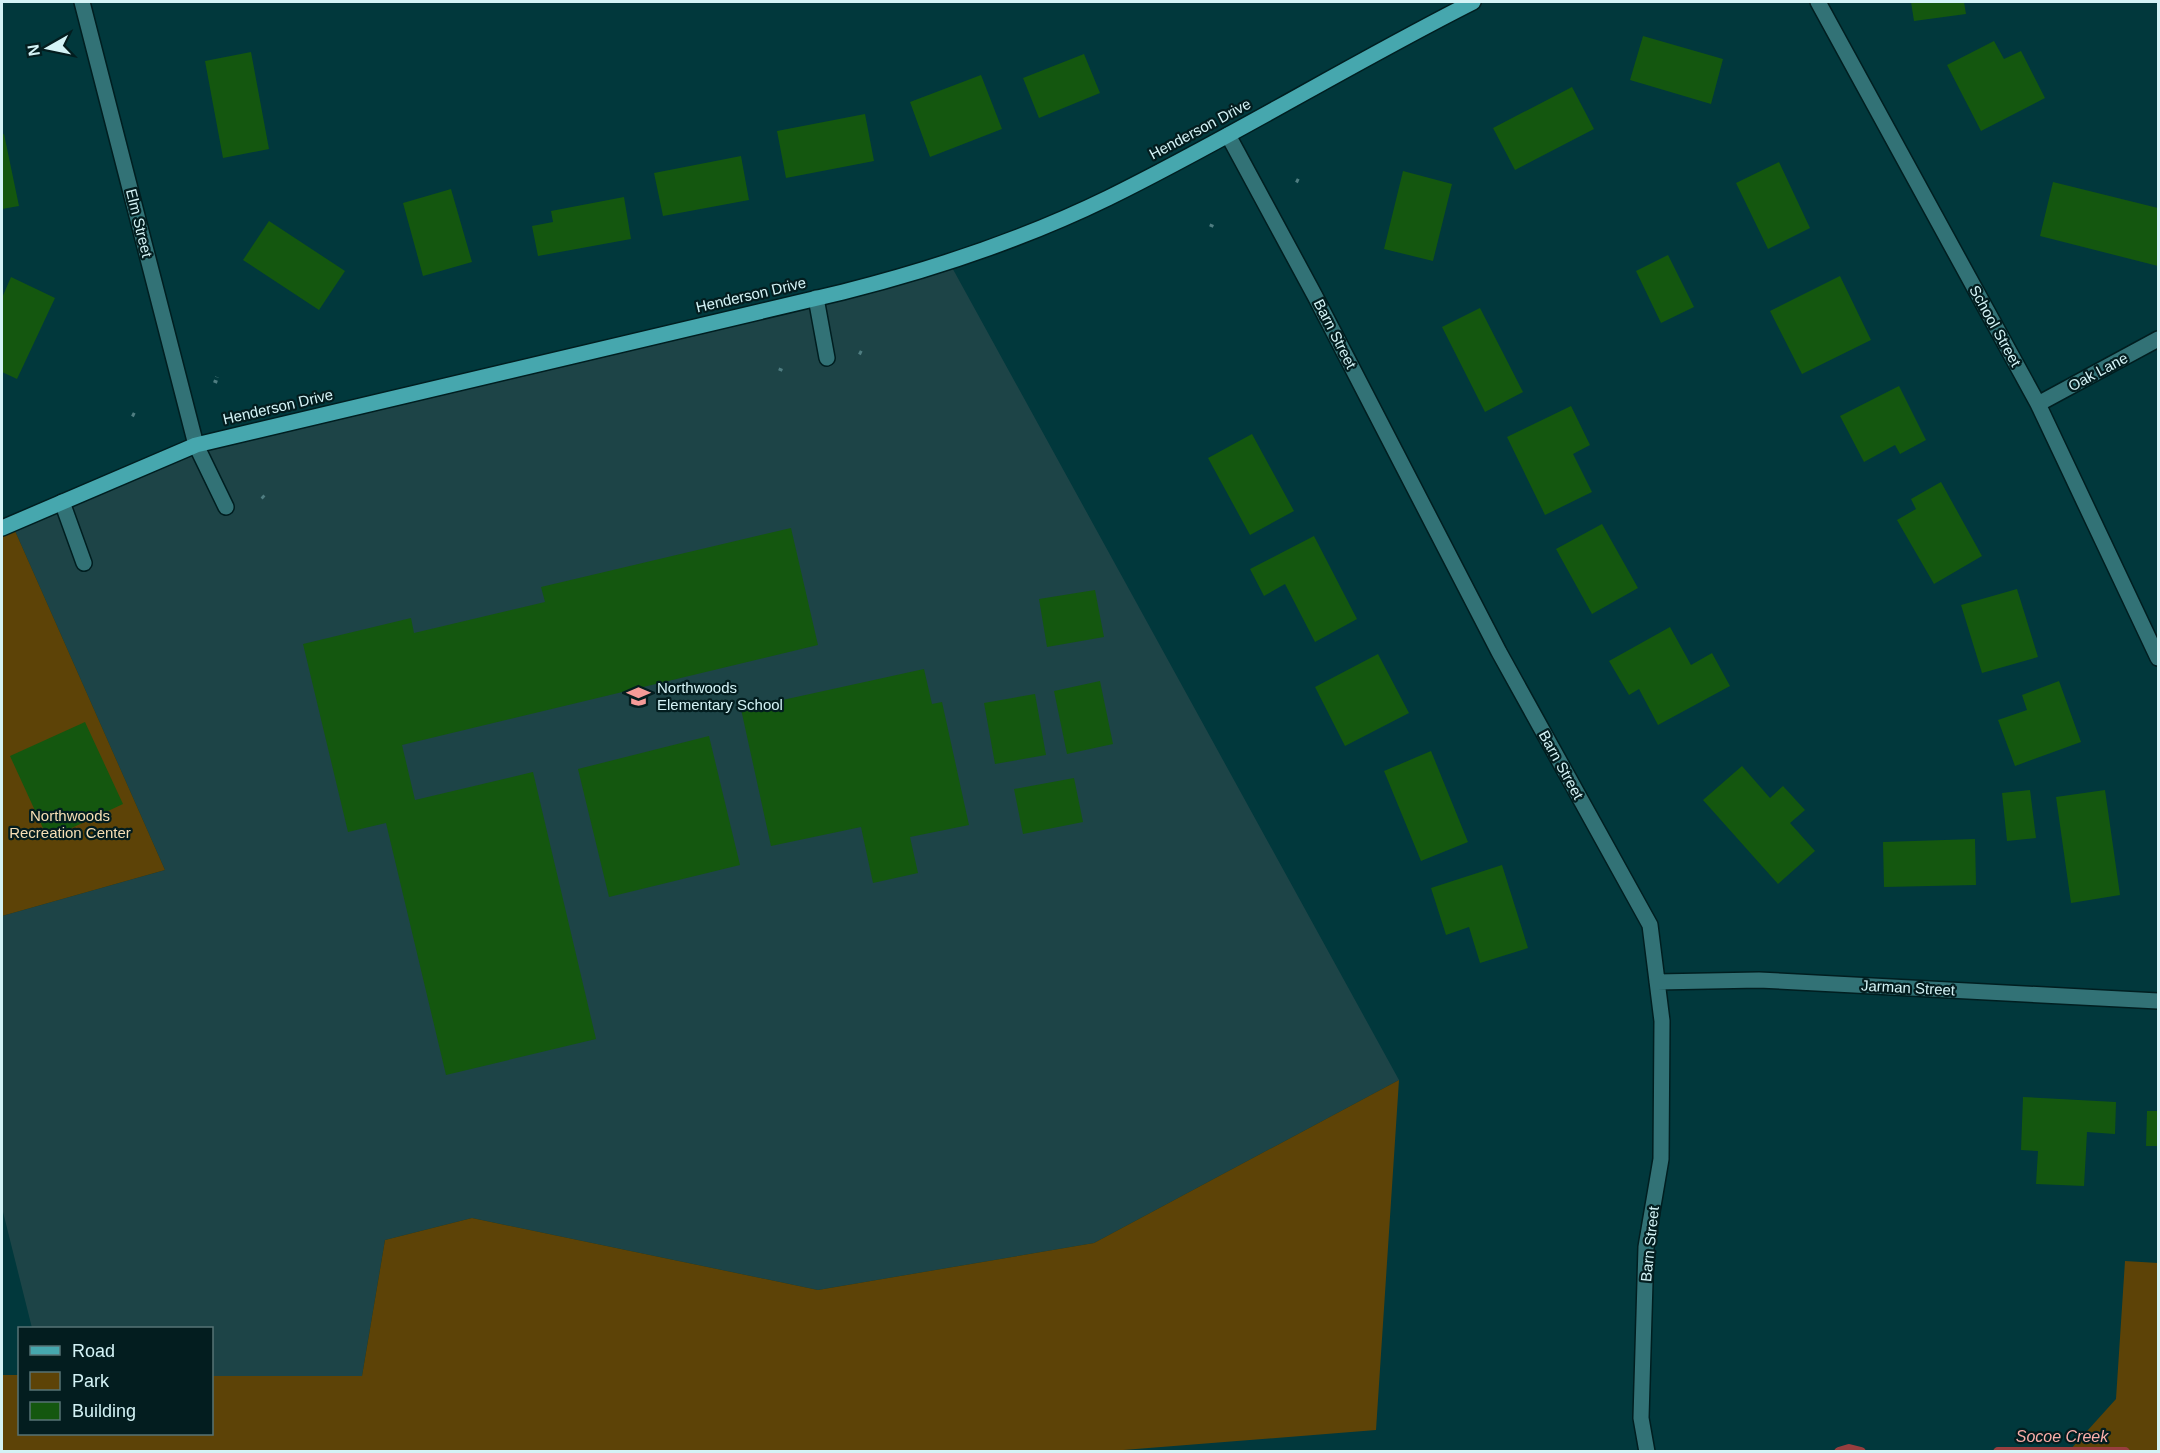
<svg xmlns="http://www.w3.org/2000/svg" width="2160" height="1453" font-family="Arial,sans-serif">
  <rect width="100%" height="100%" fill="#01383c"/>
  <path fill="#1d4447" d="M949 262 1399 1080 1094 1243 818 1290 472 1218 385 1240 362 1376H212V1328H32L2 1208V916L165 870 12 524 196 445Z"/>
  <path fill="#5d4307" d="M12 524 165 870 2 916V528Z
    M1399 1080 1376 1430 1098 1452 2 1451V1375H19L20 1434H212V1376H362L385 1240 472 1218 818 1290 1094 1243Z
    M2125 1261 2158 1263V1451H2069L2116 1399Z"/>
  <g fill="none" stroke-linecap="round" stroke-linejoin="round">
    <path stroke="#983e3f" stroke-width="10" d="M1839 1452 1849 1449 1861 1452
      M1998 1452H2125"/>
  </g>
  <path fill="#14570f" d="M1911 2H1964L1966 14 1914 21Z
    M1643 36 1723 59 1711 104 1630 80Z
    M1994 41 2004 59 2021 51 2045 98 1981 131 1947 65Z
    M251 52 269 149 223 158 205 61Z
    M1084 54 1100 93 1039 118 1023 78Z
    M981 75 1002 129 930 157 910 102Z
    M1572 87 1594 129 1515 170 1493 128Z
    M865 114 874 161 786 178 777 131Z
    M4 134 19 206 2 209V135Z
    M741 156 749 200 663 216 654 173Z
    M1779 162 1810 228 1768 249 1736 183Z
    M1403 171 1452 184 1433 261 1384 249Z
    M2053 182 2158 208V266L2040 236Z
    M451 189 472 262 423 276 403 203Z
    M624 197 631 239 538 256 532 226 553 222 551 211Z
    M269 221 345 271 319 310 243 260Z
    M1668 255 1694 307 1661 323 1636 271Z
    M1840 276 1871 340 1802 374 1770 311Z
    M11 277 55 298 17 379 2 372V298Z
    M1480 308 1523 392 1485 412 1442 327Z
    M1899 386 1926 440 1900 454 1895 445 1864 462 1840 416Z
    M1571 406 1590 445 1573 454 1592 492 1545 515 1507 437Z
    M1252 434 1294 511 1250 535 1208 458Z
    M1941 482 1982 556 1934 584 1897 520 1916 509 1911 499Z
    M1602 524 1638 588 1592 614 1556 549Z
    M791 528 818 645 402 745 415 800 533 772 596 1039 446 1075 386 823 348 832 303 644 411 618 414 633 545 602 541 587Z
    M1314 536 1357 619 1315 642 1285 584 1264 596 1250 569Z
    M2017 589 2038 657 1982 673 1961 605Z
    M1095 590 1104 637 1047 647 1039 599Z
    M1670 627 1691 665 1712 653 1730 686 1658 725 1639 689 1629 695 1609 661Z
    M1378 654 1409 713 1345 746 1315 687Z
    M924 669 932 704 942 702 969 825 910 837 918 873 873 883 861 827 771 846 741 709Z
    M1100 681 1113 744 1067 754 1054 691Z
    M2059 681 2081 742 2015 766 1998 720 2027 710 2022 695Z
    M1035 694 1046 755 995 764 984 703Z
    M85 722 123 804 48 839 10 756Z
    M709 736 740 865 609 897 578 769Z
    M1431 751 1468 842 1421 861 1384 771Z
    M1742 766 1770 798 1783 786 1805 810 1790 823 1815 851 1778 884 1703 800Z
    M1074 778 1083 822 1023 834 1014 789Z
    M2030 790 2036 838 2007 841 2002 793Z
    M2105 790 2120 895 2071 903 2056 797Z
    M1975 839 1976 885 1884 887 1883 842Z
    M1502 865 1528 948 1480 963 1469 927 1446 935 1431 888Z
    M2023 1097 2116 1102 2115 1134 2087 1132 2084 1186 2036 1184 2038 1151 2021 1150Z
    M2147 1111H2158V1146H2146Z"/>
  <g fill="none" stroke-linecap="round" stroke-linejoin="round">
    <defs>
      <path id="minor" d="M82 2 196 445 226 507
        M1818 2 2038 404 2158 658
        M1228 135 1315 296 1499 652 1650 925 1662 1021 1661 1159 1646 1247 1641 1418 1647 1452
        M816 298 827 358
        M2038 404 2158 339
        M62 502 84 563
        M1657 982 1759 980 2158 1001"/>
      <path id="major" d="M2 528 196 445 843 292C934 269 1024 239 1108 198 1232 137 1350 64 1473 2"/>
    </defs>
    <use href="#minor" stroke="#001e20" stroke-width="18"/>
    <use href="#major" stroke="#001e20" stroke-width="18"/>
    <path stroke="#4f7d81" stroke-width="4" stroke-dasharray="3 3" stroke-linecap="butt" d="M1296 180 1300 182
      M1211 227 1213 222
      M859 352 863 354
      M780 371 782 366
      M215 383 217 377
      M132 414 136 416
      M262 496 264 498"/>
    <use href="#minor" stroke="#327276" stroke-width="15"/>
    <use href="#major" stroke="#46a7ae" stroke-width="15"/>
  </g>
  <defs>
    <symbol id="school-bare" viewBox="-9 -9 18 18"><path d="M0-5L7-2L0 1L-7-2ZM-4 1L0 2.5L4 1V4Q0 6-4 4Z" fill="#f59b98" stroke="#031d1f" stroke-width="2.5" paint-order="stroke"/></symbol>
  </defs>
  <g fill-rule="evenodd">
    <use href="#school-bare" x="622" y="680" width="33" height="33"/>
  </g>
  <g text-anchor="middle" stroke-width="4.5" stroke-linejoin="round" paint-order="stroke">
    <g font-size="15" fill="#d4f3f6" stroke="#031d1f">
      <text transform="translate(1200 129) rotate(-28)" y="5">Henderson Drive</text>
      <text transform="translate(139 223) rotate(76)" y="5">Elm Street</text>
      <text transform="translate(751 295) rotate(-13)" y="5">Henderson Drive</text>
      <text transform="translate(1995 326) rotate(61)" y="5">School Street</text>
      <text transform="translate(1335 334) rotate(63)" y="5">Barn Street</text>
      <text transform="translate(2098 372) rotate(-28)" y="5">Oak Lane</text>
      <text transform="translate(278 407) rotate(-13)" y="5">Henderson Drive</text>
      <text transform="translate(1561 765) rotate(61)" y="5">Barn Street</text>
      <text transform="translate(1908 988) rotate(3)" y="5">Jarman Street</text>
      <text transform="translate(1650 1244) rotate(-84)" y="5">Barn Street</text>
    </g>
    <g font-size="15" fill="#d4f3f6" stroke="#031d1f" text-anchor="start">
      <text x="657" y="693">Northwoods<tspan x="657" dy="17">Elementary School</tspan></text>
    </g>
    <g font-size="15" fill="#f6dfb5" stroke="#031d1f">
      <text x="70" y="821">Northwoods<tspan x="70" dy="17">Recreation Center</tspan></text>
    </g>
    <g font-size="16" font-style="italic" fill="#fbaeaa" stroke="#031d1f">
      <text x="2062" y="1442">Socoe Creek</text>
    </g>
  </g>
  <rect width="2160" height="1453" fill="none" stroke="#d4f3f6" stroke-width="6"/>
  <rect x="18" y="1327" width="195" height="108" fill="#031d1f" stroke="#577375" stroke-width="1.5"/>
  <rect x="30" y="1346" width="30" height="9" fill="#46a7ae" stroke="#577375" stroke-width="1.5"/>
  <text x="72" y="1357" font-size="18" fill="#d4f3f6">Road</text>
  <rect x="30" y="1372" width="30" height="18" fill="#5d4307" stroke="#577375" stroke-width="1.5"/>
  <text x="72" y="1387" font-size="18" fill="#d4f3f6">Park</text>
  <rect x="30" y="1402" width="30" height="18" fill="#14570f" stroke="#577375" stroke-width="1.5"/>
  <text x="72" y="1417" font-size="18" fill="#d4f3f6">Building</text>
  <g transform="translate(48 48) rotate(261)" stroke="#031d1f" stroke-width="4.5" paint-order="stroke">
  <path d="M0-4.5L10 22L0 15L-10 22Z" fill="#d4f3f6"/>
  <text y="-9" font-size="16" font-weight="bold" text-anchor="middle" fill="#d4f3f6">N</text>
  </g>
</svg>
